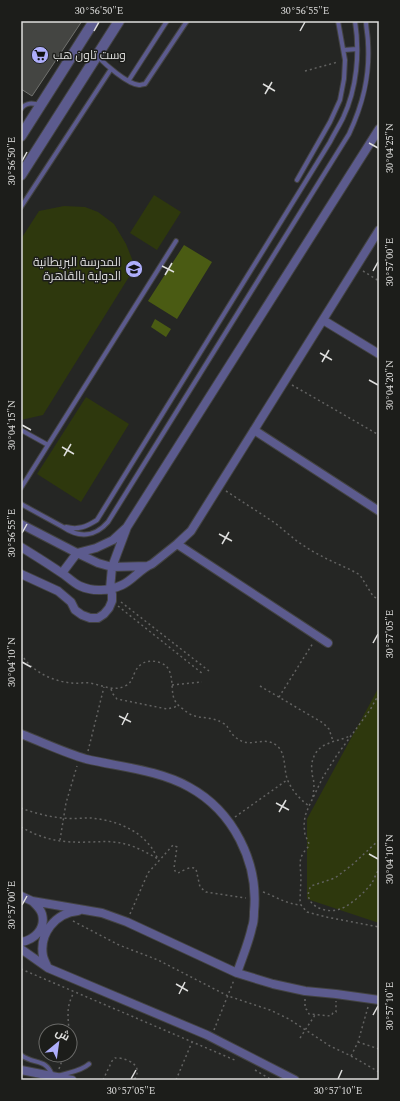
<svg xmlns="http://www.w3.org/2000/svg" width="400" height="1101" font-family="Spectral,Cairo,serif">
  <rect width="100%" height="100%" fill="#252624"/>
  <path fill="#2e380d" d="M154 195 181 212 157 250 130 233Z
    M64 206 85 207 98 212 114 224 126 244 132 259V272L43 415 21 420V239L39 211Z
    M86 397 129 424 81 502 37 474Z
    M379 687V923L307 899V819Z"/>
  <path fill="#4a5b13" d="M184 245 212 262 177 319 148 301Z
    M155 319 171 329 166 337 151 327Z"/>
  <path fill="#444542" stroke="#71726f" d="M21 21H82L32 96 21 89Z"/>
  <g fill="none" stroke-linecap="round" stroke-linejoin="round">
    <defs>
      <path id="service" d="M344 50 357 49
        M97 56C105 64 127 84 139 85 141 85 142 84 145 84L187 21
        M129 80 167 21
        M21 109C26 102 33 103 40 105
        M297 180 330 122 340 100 344 79 345 60 338 21
        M21 207 111 69
        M21 430 48 445
        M21 488 176 241
        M21 504 63 527C79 538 95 537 108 522L349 134C363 104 370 76 368 43 368 36 366 28 366 21
        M66 527C78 530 86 527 97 520L330 142C334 134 339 126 343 118 357 88 360 53 355 21
        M21 1055C34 1065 46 1058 52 1075
        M58 1076C68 1072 80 1072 89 1064"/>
      <path id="minor" d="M323 320 379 354
        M254 430 379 511
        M21 524 77 553 98 563 112 567 147 566
        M177 544 328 643
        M21 547C34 555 47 563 60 572 67 576 73 583 80 586 93 592 109 591 122 585 133 580 141 568 152 564L177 544 191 531 379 230
        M62 573 77 553 96 548 113 540 126 528
        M21 574 58 591 71 602 75 610 82 615 90 618H98L104 614 109 608 112 601V594L110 589 112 567 127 527 379 129
        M21 734C42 742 65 753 86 759 120 767 159 770 189 787 233 811 259 862 254 912 254 916 254 922 252 927 249 942 242 958 237 973
        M21 896 32 901 102 913 127 922 237 973 273 984 305 991 336 994 379 1000
        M21 942C34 940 46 929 42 914 40 908 36 905 32 901
        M21 949 48 968 207 1035 295 1080
        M48 968C46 964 44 960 43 956 39 934 55 913 78 911
        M21 1070 72 1080"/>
      <path id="tertiary" d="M21 136 94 21
        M21 175 119 21"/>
    </defs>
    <use href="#service" stroke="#434342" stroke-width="6"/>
    <use href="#minor" stroke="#434342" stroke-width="10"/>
    <use href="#tertiary" stroke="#434342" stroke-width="12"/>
    <path stroke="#636362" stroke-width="1.5" stroke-dasharray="2 3" stroke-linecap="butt" d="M305 71 338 62
      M363 271 379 281
      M292 385 379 435
      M226 491 275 523 298 542 312 551 327 559 351 570 360 575 373 596 379 600
      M121 602 209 671
      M118 606 203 674
      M21 654C24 658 27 663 31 666 42 676 58 682 72 683 78 684 84 682 90 683 102 685 113 692 125 686 132 683 132 678 135 672 140 661 151 659 161 663 174 668 171 684 173 695 174 701 178 706 183 709 196 721 205 715 219 721 221 722 225 724 227 726 227 726 229 731 230 731 233 736 238 740 244 742 255 745 265 737 276 745 287 753 283 770 288 781 293 792 300 799 309 806
      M172 685 202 682
      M260 686 323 723 329 729 333 741
      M111 689 113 694 117 699 167 709 175 707 178 705
      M379 694 370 710 337 755 323 777 309 806 305 816 304 825 305 835 308 841 309 844 308 847 304 852 301 857 300 863 301 878 300 900 301 905 307 912 326 917 379 927
      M279 697 313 643
      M88 751 104 687
      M313 797C313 793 314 789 314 785 314 780 312 776 312 772 310 760 316 748 327 744 335 740 343 740 351 735
      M21 808C34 813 49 817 63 818 72 819 82 818 91 818 113 820 137 828 151 847 154 851 156 856 159 860
      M235 817 287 780
      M21 827C44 840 62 843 89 842 97 842 105 841 113 842 130 843 144 851 158 859
      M21 832 23 828
      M60 840 66 803 77 766
      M379 840 352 865 335 878 311 886C300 904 326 915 340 909 350 906 366 891 372 883 374 879 376 874 379 869
      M263 892C277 897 286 904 301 905
      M130 914 148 873 173 845 177 847 174 868 175 871 178 873C183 871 191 865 196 869L200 887 206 892 246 898
      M73 921 119 945 158 960 228 996 270 1010 289 1019 330 1046 351 1056 379 1072
      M21 969 237 1061
      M305 999V1008L307 1010 309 1014 331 1016 333 1013 336 1012V1001
      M21 1025 22 1028 21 1030
      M214 1030 234 980
      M69 1031C68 1015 66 1007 74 992
      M300 1038 315 1015
      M358 1042 379 1049
      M351 1056 358 1042 368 1007
      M59 1069 64 1055
      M255 1070 272 1080
      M103 1080 112 1061 115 1058C121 1057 137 1062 137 1070 138 1073 136 1077 134 1080
      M176 1080 192 1042"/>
    <use href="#service" stroke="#5c5b8e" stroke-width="4"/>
    <use href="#minor" stroke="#5c5b8e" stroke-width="8"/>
    <use href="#tertiary" stroke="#5c5b8e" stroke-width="10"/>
  </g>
  <path fill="none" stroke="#dededd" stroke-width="1.5" d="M94 31 99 22M300 31 305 22M263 84 275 91M265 94 272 82M369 143 378 148M22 161 27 152M162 266 174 272M373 271 378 262M165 275 172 263M320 353 332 360M322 362 329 350M369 380 378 385M22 425 31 430M62 447 74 454M64 456 71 444M22 533 27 524M219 534 232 541M222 544 229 532M373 643 378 634M22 662 31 667M119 716 131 722M122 725 128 713M276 803 289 810M279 812 286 800M369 854 378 859M22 905 27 896M176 984 188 991M179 994 185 982M373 1015 378 1006M131 1079 136 1070M338 1079 342 1070"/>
  <defs>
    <symbol id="supermarket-disc" viewBox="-11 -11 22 22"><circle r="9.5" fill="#aeaefb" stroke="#1c1d1a"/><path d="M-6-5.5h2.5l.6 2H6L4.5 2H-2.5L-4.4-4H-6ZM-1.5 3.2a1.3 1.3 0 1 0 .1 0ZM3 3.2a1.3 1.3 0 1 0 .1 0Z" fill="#111"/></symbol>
    <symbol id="university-disc" viewBox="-11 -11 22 22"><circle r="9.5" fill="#aeaefb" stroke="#1c1d1a"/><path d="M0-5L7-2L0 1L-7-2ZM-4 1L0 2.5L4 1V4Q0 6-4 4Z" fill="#111"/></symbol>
  </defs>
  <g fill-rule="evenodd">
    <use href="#supermarket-disc" x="30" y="45" width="20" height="20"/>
    <use href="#university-disc" x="124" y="259" width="20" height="20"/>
  </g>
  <g text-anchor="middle" stroke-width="3" stroke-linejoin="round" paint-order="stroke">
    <g font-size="12" fill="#dededd" stroke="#1c1d1a" text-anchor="start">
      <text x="53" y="59">وست تاون هب</text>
      <text x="121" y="266" text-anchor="end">المدرسة البريطانية<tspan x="121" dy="14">الدولية بالقاهرة</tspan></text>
    </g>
  </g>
  <rect width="400" height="1101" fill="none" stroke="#1c1d1a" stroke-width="44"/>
  <g transform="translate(58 1043) rotate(29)"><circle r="19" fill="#1c1d1a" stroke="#6a6a68"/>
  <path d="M0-3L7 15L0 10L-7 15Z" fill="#aeaefb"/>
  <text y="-6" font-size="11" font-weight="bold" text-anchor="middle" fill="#dededd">ش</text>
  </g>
  <rect x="22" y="22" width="356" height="1057" fill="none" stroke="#dededd" stroke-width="1.5"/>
  <g font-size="10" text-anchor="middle" fill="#dededd">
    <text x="99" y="14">30°56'50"E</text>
    <text x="305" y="14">30°56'55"E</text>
    <text transform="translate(389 148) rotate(-90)" y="4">30°04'25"N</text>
    <text transform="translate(11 161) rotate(-90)" y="4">30°56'50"E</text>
    <text transform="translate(389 262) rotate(-90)" y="4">30°57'00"E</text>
    <text transform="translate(389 385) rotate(-90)" y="4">30°04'20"N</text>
    <text transform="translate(11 425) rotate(-90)" y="4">30°04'15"N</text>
    <text transform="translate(11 533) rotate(-90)" y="4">30°56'55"E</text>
    <text transform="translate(389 634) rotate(-90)" y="4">30°57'05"E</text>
    <text transform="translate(11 662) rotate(-90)" y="4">30°04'10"N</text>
    <text transform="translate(389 859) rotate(-90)" y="4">30°04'10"N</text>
    <text transform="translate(11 905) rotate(-90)" y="4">30°57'00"E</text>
    <text transform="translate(389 1006) rotate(-90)" y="4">30°57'10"E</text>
    <text x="131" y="1094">30°57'05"E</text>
    <text x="338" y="1094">30°57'10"E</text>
  </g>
</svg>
